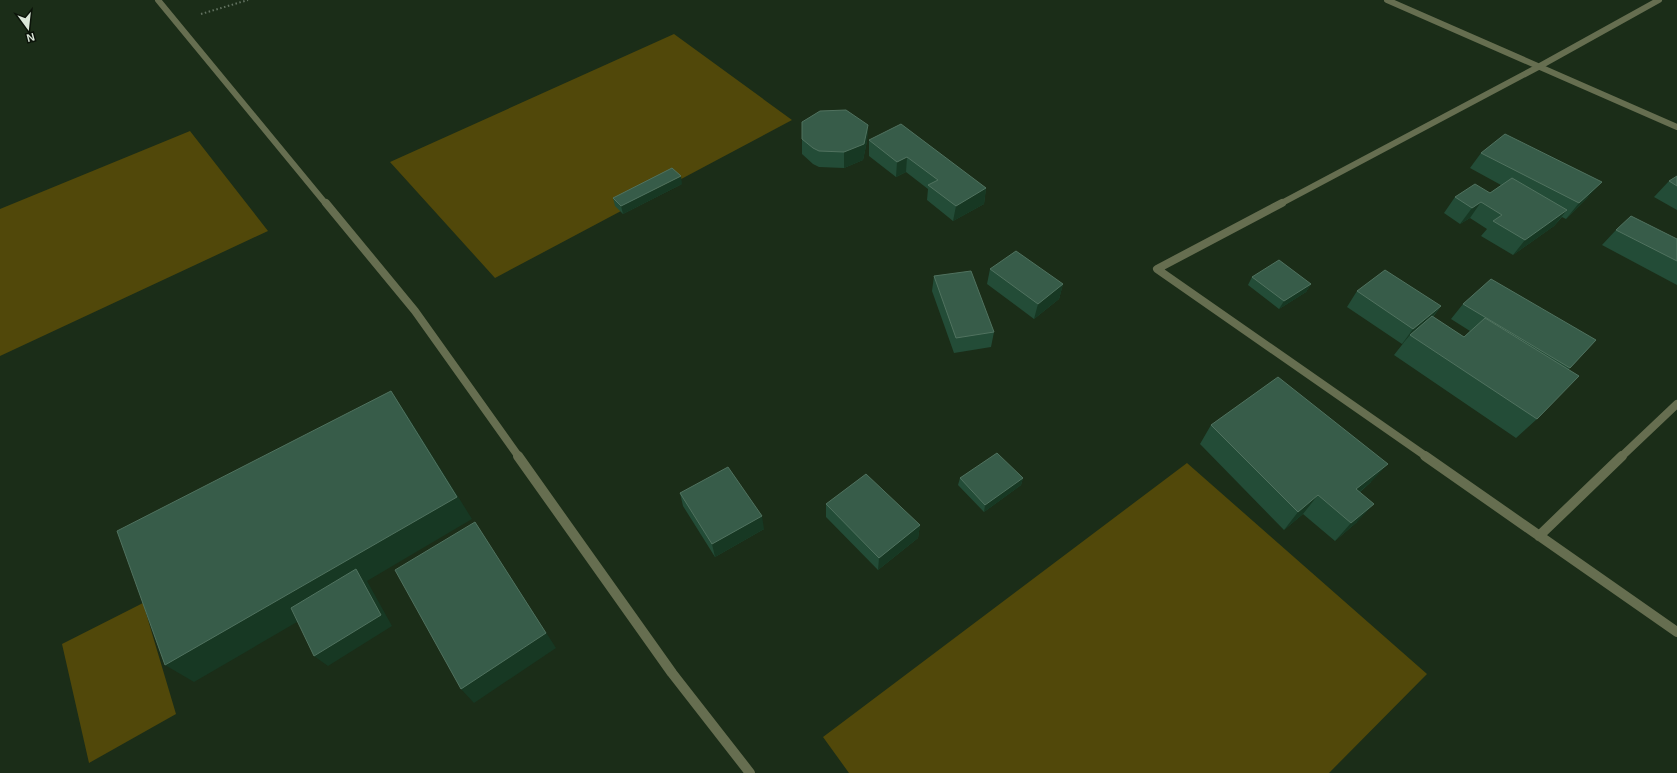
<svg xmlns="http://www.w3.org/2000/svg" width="1677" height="773" font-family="Arial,sans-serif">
  <rect width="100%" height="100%" fill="#1b2d18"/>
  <path fill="#51480a" d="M674 34 792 120 495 278 390 162Z
    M190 131 268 231 0 356V209Z
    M1187 463 1427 674 1329 773H849L823 737Z
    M143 603 176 714 89 763 62 644Z"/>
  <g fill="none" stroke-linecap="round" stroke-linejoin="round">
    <path stroke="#627260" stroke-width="2" stroke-dasharray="1.5 2.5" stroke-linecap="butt" d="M201 14 248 0"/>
    <path stroke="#666e50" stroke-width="6" d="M158 0 326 204
      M1387 0 1677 127
      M1280 204 1540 66 1659 0"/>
    <path stroke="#666e50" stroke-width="8" d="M326 203 415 311 519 457
      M1282 203 1157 269 1427 457
      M1621 457 1677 404"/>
    <path stroke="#666e50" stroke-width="10" d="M518 456 672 673 750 773
      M1425 456 1677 632
      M1539 536 1622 456"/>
  </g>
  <path fill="#234c37" d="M868 125 867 141 863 160 844 168 819 167 813 164 802 154V139Z
    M869 140 986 188 984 204 953 221 927 200 928 189 906 172 896 177 869 156Z
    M1481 153 1588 197 1566 219 1562 217 1554 226 1513 255 1481 236 1487 229 1470 218 1460 224 1444 213 1455 197 1490 193 1501 185 1470 168Z
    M1677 176V210L1654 197 1669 181Z
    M682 184 623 214 615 206 613 198Z
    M1616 230 1677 239V285L1602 245Z
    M990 269 1063 284 1059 299 1034 319 987 284Z
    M934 276 994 332 991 347 954 353 932 291Z
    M1252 277 1311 284 1306 292 1279 309 1248 285Z
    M1357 291 1441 306 1433 317 1464 337 1470 331 1451 319 1463 304 1596 340 1568 370 1537 419 1516 438 1394 355 1405 341 1402 344 1347 307Z
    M1211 425 1371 482 1360 492 1357 522 1335 541 1303 514 1284 530 1200 444Z
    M960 478H1023L1021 485 984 512 958 485Z
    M680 493 764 529 715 557 683 506Z
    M826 504 920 525 918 538 878 570 826 517Z"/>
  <path fill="#173823" d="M868 125 867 141 863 160 844 168V152Z
    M907 157 906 172 896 177 897 162Z
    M681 176 682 184 623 214 621 206Z
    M1602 182 1588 197 1566 219 1579 203Z
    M986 188 984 204 953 221 956 206Z
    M1481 202 1470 218 1460 224 1472 208Z
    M1567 210 1554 226 1513 255 1525 240Z
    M1063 284 1059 299 1034 319 1038 304Z
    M1311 284 1306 292 1279 309 1284 301Z
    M1441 306 1429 321 1410 335 1405 341 1402 344 1413 329Z
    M391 391 407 415 472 519 367 581 392 626 328 666 314 656 364 583 194 682 165 665Z
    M1388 464 1371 482 1340 508 1356 489Z
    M1023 478 1021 485 984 512 985 505Z
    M1318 495 1303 514 1284 530 1298 512Z
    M1374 504 1357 522 1335 541 1351 523Z
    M762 516 764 529 715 557 712 544Z
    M475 522 556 648 474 703 461 689Z
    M920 525 918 538 878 570 879 558Z"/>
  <path fill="#375c49" stroke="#50725f" d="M846 110 868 125 864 144 844 152 819 151 813 148 802 139V122L807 119 820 111Z
    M901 124 986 188 956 206 928 185 938 180 907 157 897 162 869 140Z
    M1505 134 1602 182 1579 203 1481 153Z
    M672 168 681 176 621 206 613 198Z
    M1677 176V186L1669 181Z
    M1512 178 1567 210 1525 240 1493 221 1502 215 1481 202 1472 208 1455 197 1475 184 1490 193Z
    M1631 216 1677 239V261L1616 230Z
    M1016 251 1063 284 1038 304 990 269Z
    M1279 260 1311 284 1284 301 1252 277Z
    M1385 270 1441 306 1413 329 1357 291Z
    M971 271 994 332 956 338 934 276Z
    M1491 279 1596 340 1570 368 1463 304Z
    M1432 316 1464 337 1485 318 1579 376 1537 419 1410 335Z
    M1278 377 1388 464 1356 489 1374 504 1351 523 1318 495 1298 512 1211 425Z
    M391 391 457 497 165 665 117 531Z
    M997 453 1023 478 985 505 960 478Z
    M728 467 762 516 712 544 680 493Z
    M866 474 920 525 879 558 826 504Z
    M475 522 546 633 461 689 395 570Z
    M356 569 381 615 314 656 291 608Z"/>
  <g transform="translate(28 28) rotate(165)" stroke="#0b1309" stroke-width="3" paint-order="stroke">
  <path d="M0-3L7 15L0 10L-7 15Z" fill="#dbe7d9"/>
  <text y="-6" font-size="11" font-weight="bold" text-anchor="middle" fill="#dbe7d9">N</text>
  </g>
</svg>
